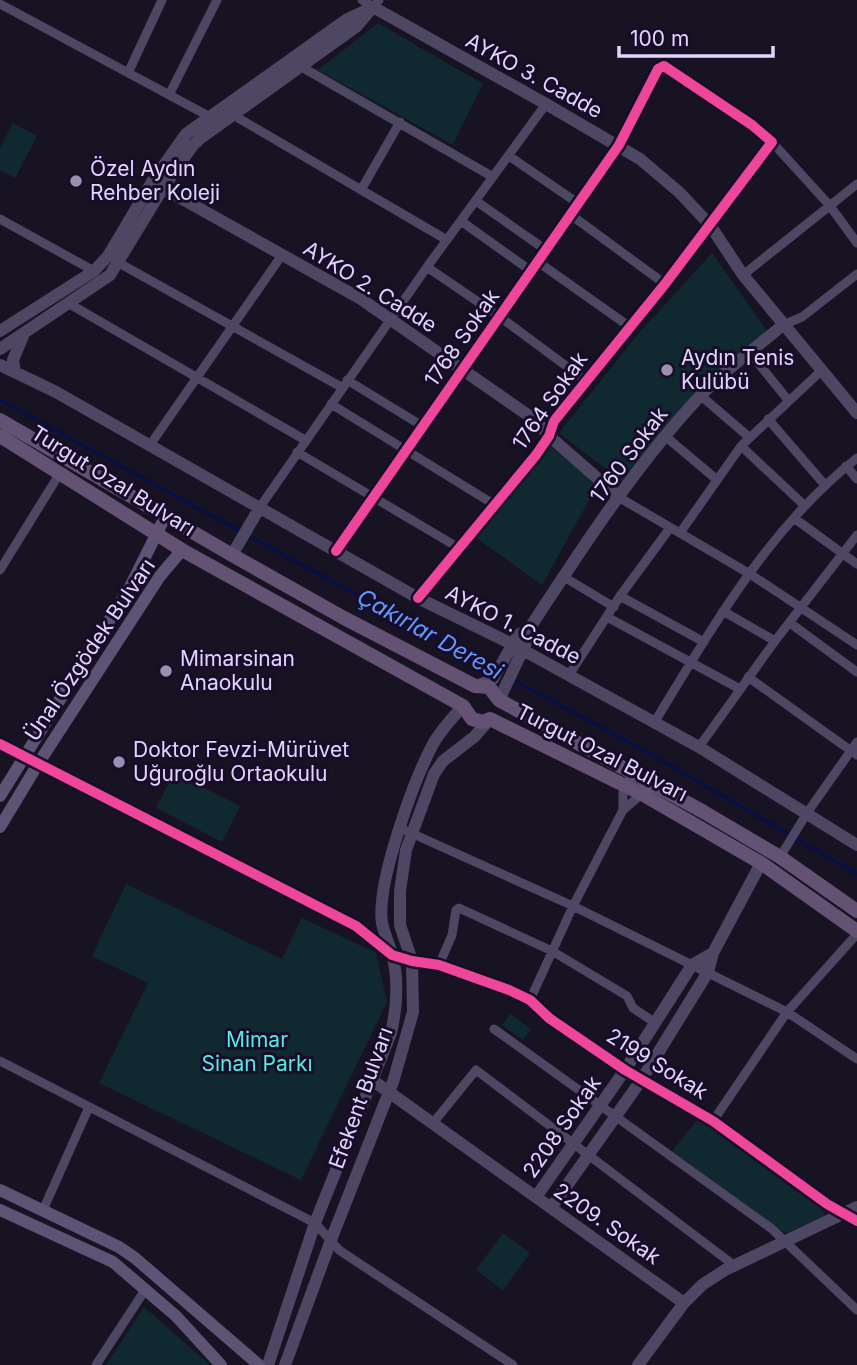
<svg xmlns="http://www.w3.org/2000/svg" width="857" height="1365" font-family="Inter,sans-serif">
  <rect width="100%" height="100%" fill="#181322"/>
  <path fill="#102931" d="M378 23 483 84 453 145 318 70Z
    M13 123 37 136 15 178 0 170V148Z
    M712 253 767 331 625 484 559 433 639 333Z
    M549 446 598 484 542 585 475 537Z
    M174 773 240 806 222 842 156 808Z
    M126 884 282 959 302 918 376 953 387 1002 301 1180 99 1083 148 983 92 956Z
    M510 1014 531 1029 523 1040 502 1025Z
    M698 1119 825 1209 824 1216 787 1233 780 1230 672 1151Z
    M503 1233 530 1253 503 1290 476 1270Z
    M144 1307 210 1365H106Z"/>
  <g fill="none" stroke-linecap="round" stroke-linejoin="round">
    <path stroke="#071045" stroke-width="3.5" d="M0 400 240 531
      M247 535 654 756 857 874"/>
    <path stroke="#4e4763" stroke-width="9" d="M362 0 373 7 379 0
      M0 4 214 119
      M300 66 493 177
      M128 73 162 0
      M169 95 217 0
      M228 112 447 240
      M772 142 830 206 857 243
      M509 156 579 204
      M361 190 400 122
      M476 201 546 250
      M571 215 665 284
      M0 219 94 271
      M461 221 531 271
      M538 262 630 327
      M119 263 343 388
      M427 267 500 317 585 380
      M743 275 857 184
      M68 303 305 440
      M783 325 802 317 857 274
      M750 353 788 400
      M347 380 424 427
      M701 396 749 437
      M331 404 495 505
      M768 419 824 484
      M665 436 716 479
      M150 445 282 255
      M741 446 804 505
      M297 452 459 548
      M846 466 857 479
      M620 498 750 574 857 645
      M260 507 427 267 546 104
      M794 518 857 564
      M680 533 741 446 821 371
      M336 551 619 145 658 69 664 66 752 125 772 142 665 284 554 421 549 436 536 455 418 598
      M0 570 60 473
      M564 577 614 607
      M620 596 704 642
      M723 611 775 641
      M607 617 740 689
      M790 623 857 672
      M569 675 620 596 670 528
      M748 677 857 755
      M654 723C712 628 769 527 857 458
      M699 747 775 641 857 535
      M623 810V793L628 781
      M400 828 573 906 787 1012 857 1059
      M780 857 807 813 857 742
      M530 1000 573 906 623 810 644 792
      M654 1022 633 1008 627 996 552 951 459 908 456 910 452 935 439 965 509 990 530 1000 549 1018 625 1070 713 1121 827 1204 857 1221
      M494 1029 772 1229 857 1310
      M0 1061 315 1223 339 1250 513 1365
      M713 1121 787 1012 857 934
      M433 1123 476 1070 735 1266
      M43 1210 89 1107
      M96 1365 145 1290"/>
    <path stroke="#4e4763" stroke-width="12" d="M373 7 546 104 640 159 679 192 710 225 743 275 857 413
      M152 182 361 299 535 420 549 436 620 498
      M0 331 94 271 108 256 152 182 186 134 346 20 369 9
      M0 349 110 275 163 188 193 145 202 137 357 26 373 7
      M0 365 56 392 418 598 512 644 699 747 857 845
      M15 372 13 360 23 336
      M232 555 260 507
      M477 686 493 679 518 635 529 629
      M499 700 528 639 529 629C578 554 630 474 690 407 717 376 752 351 783 325
      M0 744 356 926 392 955 412 961 439 965
      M372 1080 684 1303
      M536 1197 625 1070 692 965 713 953
      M551 1208 642 1079 708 972 713 953 761 863
      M268 1365 315 1223 391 1033C397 1007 399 980 392 954 389 944 384 933 382 923 376 883 414 780 433 744 441 730 452 718 463 706
      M285 1365 331 1240 393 1082 413 1012 412 961 400 925V891L406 850 434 774 443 761 474 737 490 719
      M638 1365 684 1303 702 1285 725 1270 857 1207"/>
    <path stroke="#5d5475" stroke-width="12" d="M0 796 130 587 166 515
      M0 827 38 764 160 576 182 550
      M0 1190 119 1247 135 1258 259 1365
      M0 1210 113 1262 176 1316 221 1365"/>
    <path stroke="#645274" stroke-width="14" d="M0 420 232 555 344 618 475 686 489 687 499 700 702 811 780 857 857 911
      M0 436 182 550 463 706 472 719 483 722 490 719 642 794 761 863 857 931"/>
    <defs>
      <path id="cycleway" d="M336 551 619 145 658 69 664 66 752 125 772 142 665 284 554 421 549 436 536 455 418 598
        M0 744 356 926 392 955 412 961 439 965 509 990 530 1000 549 1018 625 1070 713 1121 827 1204 857 1221"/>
    </defs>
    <use href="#cycleway" stroke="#170d28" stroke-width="15"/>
    <use href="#cycleway" stroke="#ed469a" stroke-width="10"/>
  </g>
  <g fill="#9b90b2" stroke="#170d28" stroke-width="2.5">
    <circle cx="76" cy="181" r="7"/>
    <circle cx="667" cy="370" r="7"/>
    <circle cx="166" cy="671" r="7"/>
    <circle cx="119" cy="762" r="7"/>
  </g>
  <g text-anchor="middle" stroke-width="6" stroke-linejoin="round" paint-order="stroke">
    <g font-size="21" fill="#e1d4ff" stroke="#170d28">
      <text transform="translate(534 76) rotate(29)" y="7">AYKO 3. Cadde</text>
      <text transform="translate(370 287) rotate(32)" y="7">AYKO 2. Cadde</text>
      <text transform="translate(462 338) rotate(-55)" y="7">1768 Sokak</text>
      <text transform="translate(550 401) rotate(-55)" y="7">1764 Sokak</text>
      <text transform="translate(629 455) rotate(-53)" y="7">1760 Sokak</text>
      <text transform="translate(113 481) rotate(32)" y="7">Turgut Ozal Bulvarı</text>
      <text transform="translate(513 625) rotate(27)" y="7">AYKO 1. Cadde</text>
      <text transform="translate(90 650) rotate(-56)" y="7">Ünal Özgödek Bulvarı</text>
      <text transform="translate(602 753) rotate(27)" y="7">Turgut Ozal Bulvarı</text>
      <text transform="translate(657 1064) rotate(32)" y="7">2199 Sokak</text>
      <text transform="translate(361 1098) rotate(-70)" y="7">Efekent Bulvarı</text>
      <text transform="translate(562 1127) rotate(-55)" y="7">2208 Sokak</text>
      <text transform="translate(607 1224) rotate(35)" y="7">2209. Sokak</text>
    </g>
    <g font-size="21" fill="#e1d4ff" stroke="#170d28" text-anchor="start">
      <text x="90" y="176">Özel Aydın<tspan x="90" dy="24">Rehber Koleji</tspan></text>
      <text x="681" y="365">Aydın Tenis<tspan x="681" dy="24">Kulübü</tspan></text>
      <text x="180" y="666">Mimarsinan<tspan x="180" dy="24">Anaokulu</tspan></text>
      <text x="133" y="757">Doktor Fevzi-Mürüvet<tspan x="133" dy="24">Uğuroğlu Ortaokulu</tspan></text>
    </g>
    <g font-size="21" fill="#53ebe3" stroke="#170d28">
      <text x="257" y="1047">Mimar<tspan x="257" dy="24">Sinan Parkı</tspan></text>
    </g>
    <g font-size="23" font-style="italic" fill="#6298ff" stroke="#170d28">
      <text transform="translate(430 634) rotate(29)" y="8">Çakırlar Deresi</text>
    </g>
  </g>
  <path d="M619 46v10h154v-10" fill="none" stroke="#e1d4ff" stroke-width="3.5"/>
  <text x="630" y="46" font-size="21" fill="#e1d4ff" stroke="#170d28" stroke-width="5" paint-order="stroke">100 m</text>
</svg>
